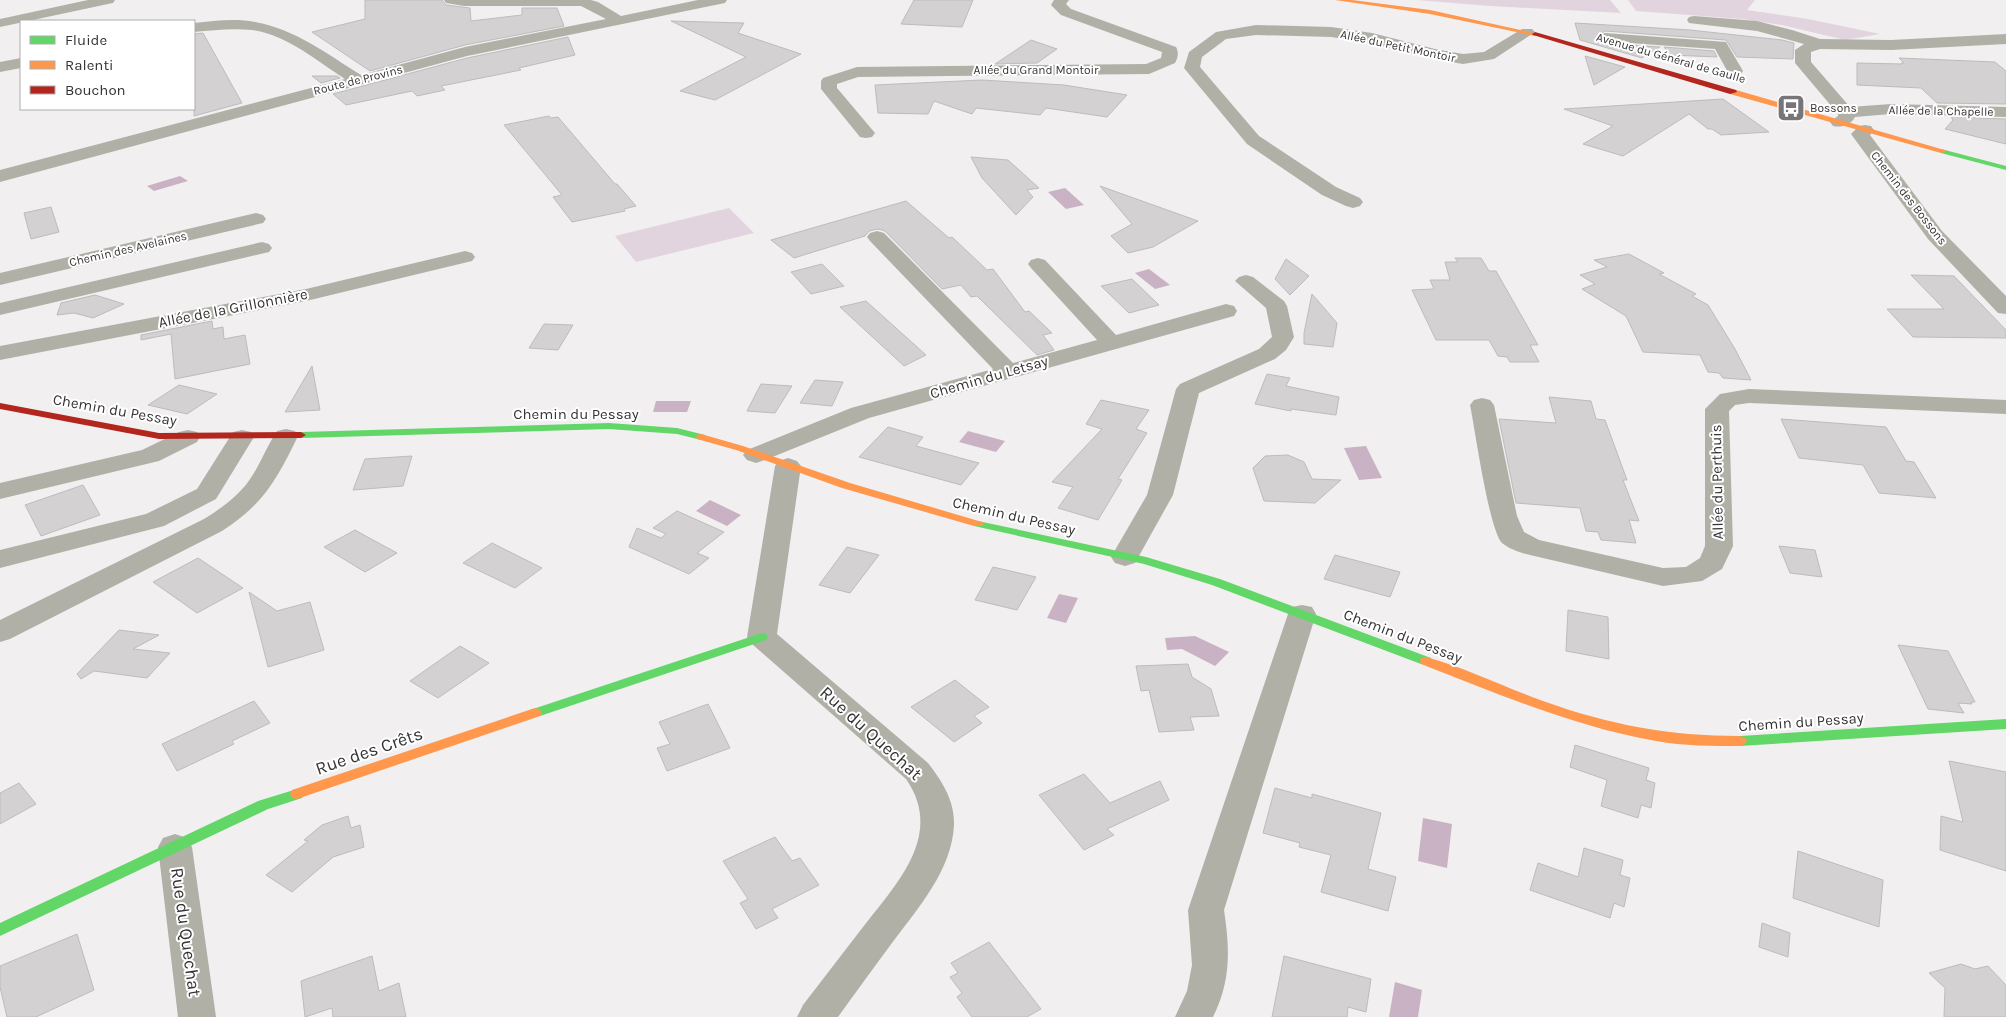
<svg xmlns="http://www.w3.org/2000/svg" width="2006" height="1017" font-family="Karla,sans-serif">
  <rect width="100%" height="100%" fill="#f2eff1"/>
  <path fill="#e2d4de" d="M1417 0H1610L1621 13 1490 6Z
    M1628 0H1755L1747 10 1808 19 1880 34 1845 40 1782 25 1742 19 1636 11Z
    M729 208 754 233 636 262 615 236Z"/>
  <path fill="#c9b2c3" d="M180 176 188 181 154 191 147 186Z
    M1065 188 1084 205 1066 209 1048 192Z
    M1149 269 1170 285 1155 289 1135 273Z
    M656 401H691L687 412H653Z
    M968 431 1005 441 996 452 959 442Z
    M1366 446 1382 478 1359 480 1344 448Z
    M710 500 741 515 727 526 696 511Z
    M1059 594 1078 598 1066 623 1047 618Z
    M1195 636 1229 652 1215 666 1182 649 1167 650 1165 638Z
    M1423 818 1452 824 1447 868 1418 861Z
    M1395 982 1422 990 1418 1017H1389Z"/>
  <path fill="#d3d1d2" stroke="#bebbbd" d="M365 0H442L446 5 470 8 471 21 522 15V8H557L564 26 465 45 370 71 312 32 365 19Z
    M914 0H973L962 27 901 24Z
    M671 21 744 23 738 33 801 54 715 100 680 91 746 57Z
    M1575 23 1690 30 1782 40 1794 43 1793 59 1737 57 1726 40 1605 31 1596 37 1600 43 1660 47 1642 58 1580 40Z
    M203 33 242 103 194 116V34Z
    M568 37 575 55 519 68 521 70 441 86 445 90 417 96 412 91 346 105 333 94 467 58Z
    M1031 40 1057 49 1037 63 995 64Z
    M1664 47 1714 51 1717 57 1670 55Z
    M1585 56 1625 67 1594 85Z
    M1899 58 1995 62 2006 71V104L1937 103 1921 88 1857 85V63L1902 64 1901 63H1904Z
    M312 76H337L340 78 321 83Z
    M982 80 1064 85 1127 95 1107 117 1046 108 1040 115 976 108 972 114 934 101 928 114 878 113 875 85Z
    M1723 99 1769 132 1721 135 1712 129H1708L1689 114 1623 156 1583 144 1613 126 1564 109Z
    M549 116 551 118 558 117 615 184H617L636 206 624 209 625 211 572 222 553 197 562 195 504 125Z
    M1951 117 2006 119V144L1945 129 1953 120Z
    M971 157 1008 160 1039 188 1027 190 1033 197 1016 215 982 178Z
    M1100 186 1198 221 1153 247 1128 253 1111 236 1132 224Z
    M906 201 949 238 952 237 987 270 993 269 1025 312 1029 311 1052 333 1043 335 1054 350 1037 355 977 296 971 297 961 285 942 289 885 231 878 229 869 231 865 236 794 258 771 240Z
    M51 207 59 232 31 239 24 213Z
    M1629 254 1664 273 1659 274 1696 294 1692 296 1708 305 1735 349 1751 380 1723 378 1719 373 1708 372 1700 355 1643 352 1626 316 1582 289 1595 284 1580 275 1607 267 1594 260Z
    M1455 258H1481L1489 271H1496L1538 345H1530L1539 362H1510L1507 357 1498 356 1489 340H1436L1412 290 1434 289 1430 280H1450L1445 262H1458Z
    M1286 259 1309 276 1290 295 1275 279Z
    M822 264 844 286 811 294 791 272Z
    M1911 275 1954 276 2006 330V338L1913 337 1887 309H1944Z
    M1132 279 1159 305 1129 313 1101 286Z
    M1312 294 1337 323 1333 347 1304 344V333Z
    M95 295 124 304 93 318 74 313 57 315 61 303Z
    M866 301 926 355 904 366 840 307Z
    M212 321 213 329 223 327 224 339 245 335 250 364 175 379 171 334 141 340V335Z
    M544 324 573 325 558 350 529 348Z
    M312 366 320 410 285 412Z
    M1267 374 1290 378 1286 386 1339 397 1336 415 1291 409V411L1255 404Z
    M815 380 843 382 832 406 800 403Z
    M761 384 792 386 775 413 747 411Z
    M179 385 217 394 187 414 148 405Z
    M1549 397 1591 401 1596 419 1605 420 1627 480H1623L1639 521 1629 520 1636 543 1601 540 1598 532 1586 531 1580 508 1516 503 1499 419 1556 423Z
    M1101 400 1149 410 1136 429 1147 433 1118 479 1122 480 1098 520 1058 508 1073 487 1052 482 1102 429 1086 424Z
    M1781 419 1886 427 1906 461 1914 462 1936 498 1879 493 1863 465 1799 458Z
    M888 427 923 437 916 446 979 463 961 485 859 457Z
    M1288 455 1304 462 1312 479 1341 480 1315 503 1264 501 1253 468 1265 456Z
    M412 456 403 486 353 490 365 459Z
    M83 485 100 515 41 536 25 505Z
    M677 511 724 532 697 553 709 558 689 574 629 547 637 528 661 538 666 534 653 528Z
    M355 530 362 534 397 553 365 572 324 547Z
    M492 543 542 568 515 588 463 563Z
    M1779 546 1815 550 1822 577 1790 573Z
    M847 547 879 555 850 593 819 585Z
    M1335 555 1400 572 1390 597 1324 579Z
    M198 558 243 588 197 613 153 582Z
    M993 567 1036 577 1017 610 975 600Z
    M249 592 277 611 310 602 324 650 268 667Z
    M1568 610 1608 617 1609 659 1566 651Z
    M119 630 159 635 133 649 170 653 147 678 94 671 81 679 77 674Z
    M1898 645 1948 651 1975 702H1971L1972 704 1958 703 1964 713 1928 709Z
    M460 646 489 663 438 698 410 681Z
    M1188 664 1192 677 1211 689 1219 716 1190 717 1194 730 1159 732 1149 690 1141 691 1136 666Z
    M955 680 989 707 974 716 982 723 954 742 911 707Z
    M254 701 270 723 232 741 234 744 177 771 162 744Z
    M708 704 730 748 667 771 657 748 670 744 659 722Z
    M1575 745 1649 768 1646 780 1655 783 1651 808 1641 805 1638 818 1601 806 1607 780 1570 767Z
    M1949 761 2006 772V871L1940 850 1941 816 1963 822Z
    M1084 774 1110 803 1160 781 1169 800 1107 829 1114 835 1084 850 1039 795Z
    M19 783 36 804 0 824V793Z
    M1275 788 1312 798V794L1381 813 1368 869 1396 877 1388 911 1321 892 1331 855 1299 847 1300 843 1263 833Z
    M348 816 351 828 360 825 364 847 333 857 292 892 266 875 308 841 304 840 322 825Z
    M775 837 792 861 800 858 819 885 772 909 778 918 756 929 740 903 748 899 723 861Z
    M1584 848 1623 860 1620 875 1630 878 1624 907 1614 903 1610 918 1530 890 1538 863 1578 877Z
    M1798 851 1883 880 1879 927 1793 898Z
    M1762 923 1790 933 1788 957 1759 947Z
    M77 934 94 990 36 1017H7L0 987V966Z
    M989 942 1041 1009 1027 1017H972L957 997 962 993 950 977 958 973 951 963Z
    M372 956 379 991 399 983 406 1017H333L332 1008 305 1017 301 981Z
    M1284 956 1371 979 1366 1012 1348 1007 1347 1017H1272Z
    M1961 964 1975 969 1988 966 2006 985V1017H1944L1945 988 1929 973Z"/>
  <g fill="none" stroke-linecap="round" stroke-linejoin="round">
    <path fill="#b0b0a7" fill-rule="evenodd" d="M88 0H115L113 3 108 4 0 27V19Z
      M444 0H591L598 2 621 16 698 0H727L725 3 720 4 467 56 0 182V170L345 79C317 61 287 35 252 30 233 28 213 30 194 32V23C214 21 235 18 255 22 295 29 327 54 361 75L465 47 606 19 581 6H464L446 3Z
      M1054 0H1069L1066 4 1071 9 1176 47C1179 52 1178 58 1175 63L1149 74 858 77 837 84V88L875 133 872 137 866 138 860 137 821 89V81L823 78 857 67 1146 64 1161 58 1162 52 1061 15 1051 5Z
      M1694 16 1757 21 1792 30 1820 39 1891 40 2006 34V44L1891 50 1820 49 1811 52V62L1850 107 1891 104 2006 107V117L1891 114 1855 117C1851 125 1841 128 1833 126L1830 122 1838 116V114L1795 63V50L1804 44 1757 31 1689 23 1687 20 1689 17Z
      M1256 25 1331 27 1372 33 1435 49 1463 54 1484 52 1522 29H1532L1535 32 1494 59 1463 64 1434 59 1371 43 1331 37 1256 35 1226 39 1202 57 1200 67 1259 136 1336 187 1360 198 1363 202 1360 206 1353 208 1346 206 1322 195 1247 144 1184 68 1189 52 1216 32Z
      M1605 33 1726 42 1743 71 1741 74H1729L1715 49 1600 41 1597 38 1600 35Z
      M21 58V68L0 72V62Z
      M1865 125 1871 126 1874 130 1870 135 1942 231 2006 296V314L1998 313 1928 239 1851 134 1859 126Z
      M256 213 263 215 266 219 263 223 0 285V273Z
      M877 231 884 233 1013 363 1097 340 1031 268 1028 264 1031 260 1038 258 1045 260 1116 335 1226 304 1234 306 1237 311 1234 316 869 418 765 460 756 463 747 460 743 455 747 450 851 408 993 369 870 241 867 237 870 233Z
      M262 242 269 244 272 248 269 252 0 315V303Z
      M465 251 472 253 475 257 472 261 306 301 0 360V346L306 289Z
      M1246 275 1253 277 1284 301 1287 306 1294 337 1286 350 1275 359 1199 393 1173 495 1135 563 1125 566 1115 563 1111 557 1147 495 1176 389 1180 384 1259 349 1272 337 1266 308 1235 281 1239 277Z
      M1749 389 2006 400V414L1749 403 1735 405 1729 411 1733 546 1722 569 1702 581 1663 586 1530 555C1521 553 1509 549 1502 543 1489 530 1475 429 1470 405L1474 400 1482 398 1490 400 1494 405 1517 516 1524 532 1539 540 1663 568 1686 567 1700 558 1705 546V409L1720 394Z
      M286 429 295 431 298 436C277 479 264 504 222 531L10 639 0 642V620L204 519C220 509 236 498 248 482 260 466 266 447 277 431Z
      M188 430 197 432 200 437 197 442 159 461 0 499V483L142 450 179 432Z
      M242 430 251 432 254 437 216 499 164 526 0 568V550L146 514 197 489 233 432Z
      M788 458 797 461 801 466 777 634 928 763C942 781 955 801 954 825 952 870 918 908 892 943 874 967 856 992 838 1017H797L803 1005C823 979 843 953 863 927 896 884 945 835 906 779L752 644 747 637 775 466 779 461Z
      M1302 605 1312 607 1316 614 1224 910C1230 949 1231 981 1213 1017H1175L1187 991 1192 965 1188 910 1288 614 1292 607Z
      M175 834 187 838 192 847 216 1017H178L158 847 163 838Z"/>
    <path fill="#63d668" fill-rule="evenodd" d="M1941 149 2006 166V170L1941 153Z
      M609 423 677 428 705 435 706 437 701 440 677 434 609 429 301 438 296 435 301 432Z
      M978 521 1146 557 1220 579 1431 658 1432 661 1431 664H1421L1212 585 1144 564 974 526 972 524Z
      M762 633 766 634 768 637 766 640 540 716H530L528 713 530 710Z
      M2006 719V729L1740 746 1735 744 1733 741 1735 738 1740 736Z
      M297 789 302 790 304 794 302 798 268 809 0 936V923L258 801Z"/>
    <path fill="#ff974d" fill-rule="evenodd" d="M1335 0H1352L1430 10 1538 34 1535 36 1430 14Z
      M1730 90H1736L1948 151 1941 153 1730 94Z
      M701 434 743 446 850 483 982 522 984 524 982 526H974L842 488 736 450 697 439 696 437 697 435Z
      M1426 657C1466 668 1504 687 1543 701 1610 725 1669 736 1740 736L1745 738 1747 741 1745 744 1740 746C1712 746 1684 746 1656 741 1575 727 1498 694 1421 664L1420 661 1421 658Z
      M535 708 540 710 542 713 540 716 297 799 292 798 290 794 292 790Z"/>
    <path fill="#b3261e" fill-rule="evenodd" d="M1535 32 1736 90 1737 92 1730 94 1533 35 1532 34Z
      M0 403 159 433 301 432 306 435 301 438 159 439 0 409Z"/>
  </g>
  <defs>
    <symbol id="bus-square" viewBox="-11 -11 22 22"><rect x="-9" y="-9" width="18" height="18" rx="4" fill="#777577" stroke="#fff"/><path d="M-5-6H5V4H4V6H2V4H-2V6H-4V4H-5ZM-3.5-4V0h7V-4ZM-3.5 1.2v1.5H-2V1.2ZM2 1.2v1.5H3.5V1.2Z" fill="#fff"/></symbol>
  </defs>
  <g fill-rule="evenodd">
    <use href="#bus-square" x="1775" y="92" width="32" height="32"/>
  </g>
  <g text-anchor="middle" stroke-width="4" stroke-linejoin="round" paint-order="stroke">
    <g font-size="12" fill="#353435" stroke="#fff">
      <text transform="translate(1398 46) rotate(12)" y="4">Allée du Petit Montoir</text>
      <text transform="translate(1671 58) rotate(16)" y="4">Avenue du Général de Gaulle</text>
      <text x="1036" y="74">Allée du Grand Montoir</text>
      <text transform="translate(358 80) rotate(-14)" y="4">Route de Provins</text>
      <text transform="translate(1941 111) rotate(1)" y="4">Allée de la Chapelle</text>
      <text transform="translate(1909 198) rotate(52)" y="4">Chemin des Bossons</text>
      <text transform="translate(128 249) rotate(-13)" y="4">Chemin des Avelaines</text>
    </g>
    <g font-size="12" fill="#353435" stroke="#fff" text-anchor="start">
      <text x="1810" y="112">Bossons</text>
    </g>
    <g font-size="15" fill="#353435" stroke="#fff">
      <text transform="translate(233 308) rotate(-11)" y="5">Allée de la Grillonnière</text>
      <text transform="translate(989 377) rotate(-16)" y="5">Chemin du Letsay</text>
      <text transform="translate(115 410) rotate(10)" y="5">Chemin du Pessay</text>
      <text x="576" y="419">Chemin du Pessay</text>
      <text transform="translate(1717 482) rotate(-91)" y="5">Allée du Perthuis</text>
      <text transform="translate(1014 516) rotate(13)" y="5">Chemin du Pessay</text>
      <text transform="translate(1403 636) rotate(21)" y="5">Chemin du Pessay</text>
      <text transform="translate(1801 722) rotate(-4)" y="5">Chemin du Pessay</text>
    </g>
    <g font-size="18" fill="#353435" stroke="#fff">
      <text transform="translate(871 733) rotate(42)" y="6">Rue du Quechat</text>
      <text transform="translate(369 751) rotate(-19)" y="6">Rue des Crêts</text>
      <text transform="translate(186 932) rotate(82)" y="6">Rue du Quechat</text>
    </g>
  </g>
  <rect x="20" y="20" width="175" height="90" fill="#ffffff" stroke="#aeaeae"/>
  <rect x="30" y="36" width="25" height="8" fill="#63d668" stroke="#aeaeae"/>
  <text x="65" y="45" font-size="15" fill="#353435">Fluide</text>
  <rect x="30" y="61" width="25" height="8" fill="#ff974d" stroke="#aeaeae"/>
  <text x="65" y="70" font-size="15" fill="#353435">Ralenti</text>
  <rect x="30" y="86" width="25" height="8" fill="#b3261e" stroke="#aeaeae"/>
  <text x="65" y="95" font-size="15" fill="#353435">Bouchon</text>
</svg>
